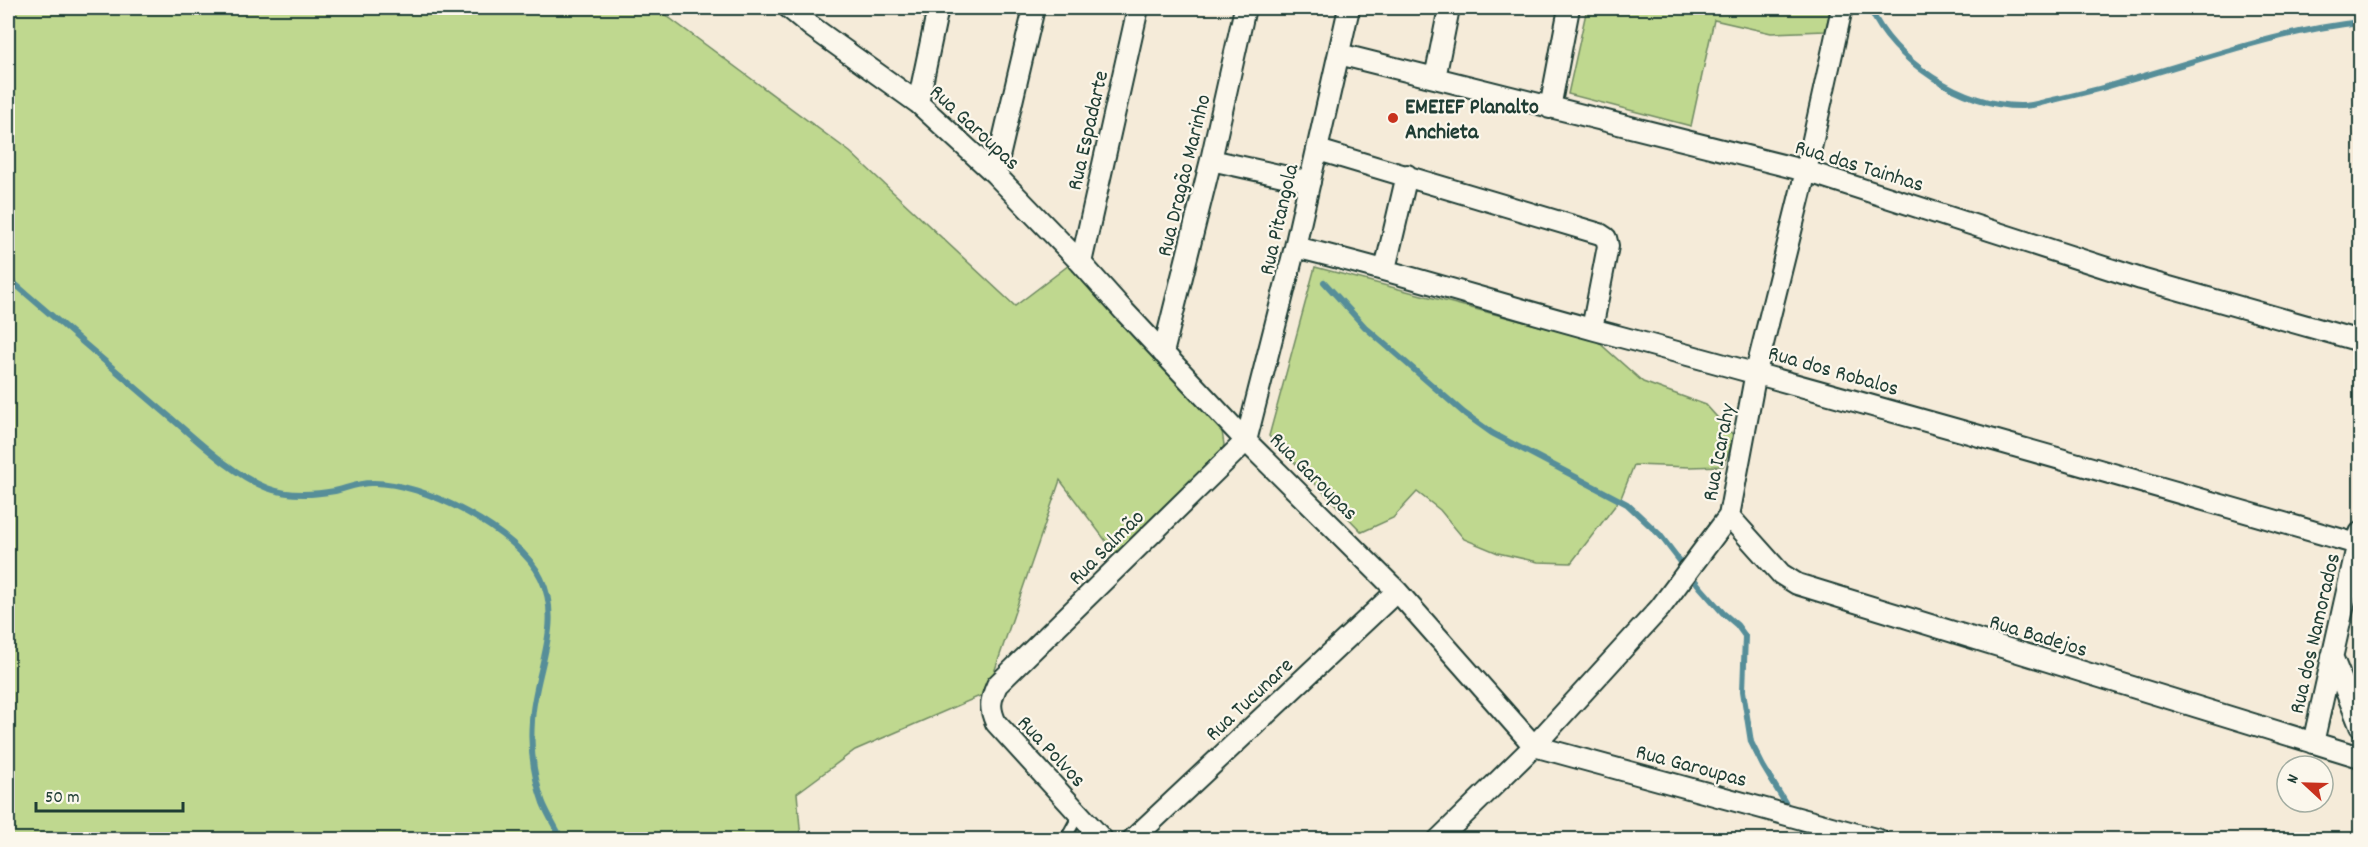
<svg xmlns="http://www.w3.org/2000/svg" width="2368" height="847" font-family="Dekko,sans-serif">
  <rect width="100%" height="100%" fill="#f5ebd9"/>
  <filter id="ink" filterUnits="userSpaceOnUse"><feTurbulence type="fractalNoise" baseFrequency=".0167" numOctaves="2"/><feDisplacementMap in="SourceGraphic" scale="12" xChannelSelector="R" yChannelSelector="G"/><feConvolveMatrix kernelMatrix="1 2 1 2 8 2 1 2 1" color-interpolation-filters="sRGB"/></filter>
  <g filter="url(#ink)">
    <path fill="#bfd88f" stroke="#6f8a62" stroke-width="1.5" d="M8 8H656L850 152 1015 306 1073 262 1221 424 1224 445 1217 461 1117 556 1060 480 987 693 855 750 797 793 801 839H8Z
      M1587 8H1831L1825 31 1771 33 1714 20 1691 126 1568 94Z
      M1315 267 1597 341 1643 382 1706 405 1735 437 1723 466 1690 467 1634 465 1621 498 1571 563 1538 562 1498 553 1464 539 1440 510 1417 492 1393 518 1362 532 1269 436Z"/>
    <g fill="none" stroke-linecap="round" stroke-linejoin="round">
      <path stroke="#578e99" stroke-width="6" d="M1870 8C1893 61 1963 107 2022 106 2032 106 2043 102 2053 100 2075 95 2097 90 2119 83 2199 61 2277 31 2360 22
        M8 278C60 323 112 367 164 412 194 437 231 474 267 488 288 496 313 495 335 491 347 488 359 483 371 483 422 481 519 531 541 578 564 625 534 673 532 721 530 748 534 778 543 803 548 815 556 828 562 840
        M1324 282 1365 327 1464 413 1492 433 1627 504 1660 535 1700 587 1723 613 1737 625 1745 636 1743 691 1751 742 1763 766 1789 809
        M1798 823 1807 840"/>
      <defs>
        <path id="service" d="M1065 840 1079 814"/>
        <path id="minor" d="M789 8 812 27 918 103 995 174 1081 263 1124 311 1246 441 1397 591 1534 746 1879 840
          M1339 54 1806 171 2141 279 2360 341
          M1435 78 1449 8
          M918 103 938 8
          M1550 108 1569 8
          M1318 150 1600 234 1606 238 1608 246 1592 329
          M1211 160 1310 182
          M995 174 1034 8
          M1295 247C1396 271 1495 303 1595 330 1850 398 2103 471 2357 544
          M1081 263 1138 8
          M1385 269 1407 175
          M1163 353 1211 160 1245 8
          M1729 516 1781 574 1797 584 2360 757
          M2332 656 2360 726
          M2313 743 2360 533
          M1103 840 996 723C989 708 990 701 997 685L1246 441 1295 247 1349 8
          M1132 840 1397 591
          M1438 840 1534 746 1660 608 1729 516 1756 372 1806 171 1842 8"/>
      </defs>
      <use href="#service" stroke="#1f3d34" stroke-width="14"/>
      <use href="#minor" stroke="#1f3d34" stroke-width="24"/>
      <use href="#service" stroke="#fbf7ec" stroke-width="9"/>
      <use href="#minor" stroke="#fbf7ec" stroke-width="20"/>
    </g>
  </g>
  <circle fill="#c8321e" stroke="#fbf7ec" stroke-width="2" cx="1393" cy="118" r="6"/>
  <g text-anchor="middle" stroke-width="4.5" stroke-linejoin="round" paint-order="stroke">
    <g font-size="22" font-weight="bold" fill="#1f3d34" stroke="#fbf7ec" text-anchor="start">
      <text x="1405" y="113">EMEIEF Planalto<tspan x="1405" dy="25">Anchieta</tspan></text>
    </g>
    <g font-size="22" fill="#1f3d34" stroke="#fbf7ec">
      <text transform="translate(976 126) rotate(43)" y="8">Rua Garoupas</text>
      <text transform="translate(1086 130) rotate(-77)" y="8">Rua Espadarte</text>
      <text transform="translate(1860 164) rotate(17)" y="8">Rua das Tainhas</text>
      <text transform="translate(1182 175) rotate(-76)" y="8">Rua Dragão Marinho</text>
      <text transform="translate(1277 219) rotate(-77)" y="8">Rua Pitangola</text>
      <text transform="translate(1834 369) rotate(16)" y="8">Rua dos Robalos</text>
      <text transform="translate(1717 452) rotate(-79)" y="8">Rua Icarahy</text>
      <text transform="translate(1315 475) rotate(45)" y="8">Rua Garoupas</text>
      <text transform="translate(1105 546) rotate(-45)" y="8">Rua Salmão</text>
      <text transform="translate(2313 633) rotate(-77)" y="8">Rua dos Namorados</text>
      <text transform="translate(2039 634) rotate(17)" y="8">Rua Badejos</text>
      <text transform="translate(1248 698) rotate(-43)" y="8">Rua Tucunare</text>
      <text transform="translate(1053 750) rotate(47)" y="8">Rua Polvos</text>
      <text transform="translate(1692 764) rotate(15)" y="8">Rua Garoupas</text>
    </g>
  </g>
  <rect width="2368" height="847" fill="none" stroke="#fbf7ec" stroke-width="30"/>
  <rect x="15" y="15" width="2338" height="817" fill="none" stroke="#1f3d34" stroke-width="2" filter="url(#ink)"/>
  <g transform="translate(2305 784) rotate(292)"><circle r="28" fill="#fbf7ec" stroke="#a3ada2" stroke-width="1.5"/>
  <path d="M0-4.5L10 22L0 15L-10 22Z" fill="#c8321e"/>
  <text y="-9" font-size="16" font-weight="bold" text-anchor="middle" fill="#1f3d34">N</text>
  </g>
  <path d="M36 802v9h147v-9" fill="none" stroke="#1f3d34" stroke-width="3"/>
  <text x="45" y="802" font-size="18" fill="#1f3d34" stroke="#fbf7ec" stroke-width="4.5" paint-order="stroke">50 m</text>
</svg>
